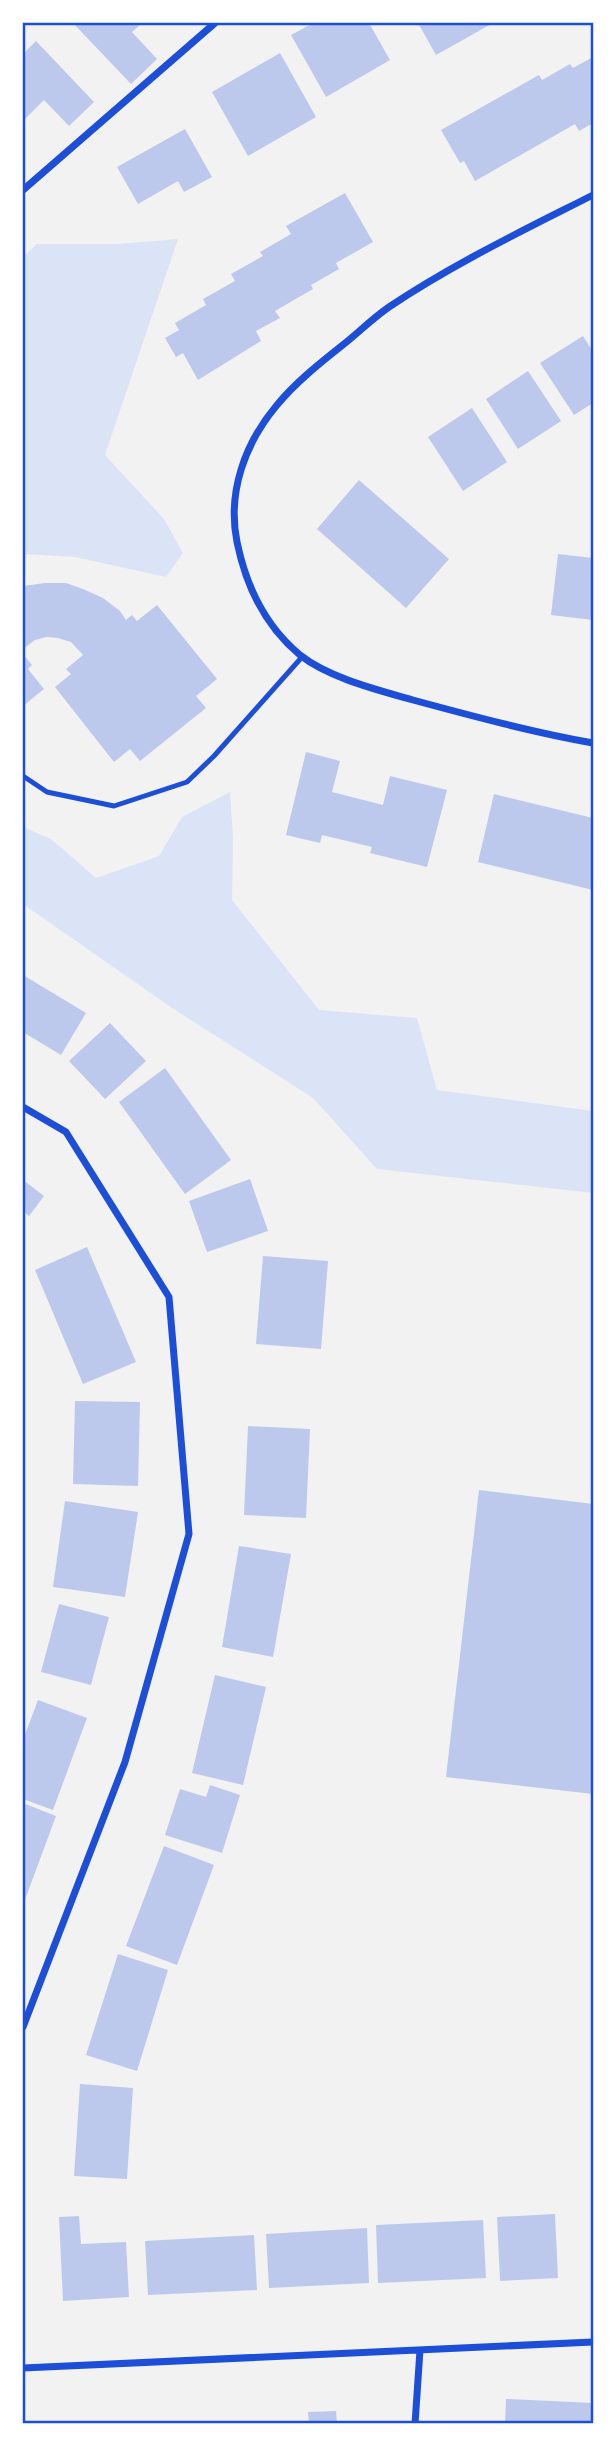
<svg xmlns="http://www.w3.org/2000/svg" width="616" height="2447" font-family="Cabin,sans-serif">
  <rect width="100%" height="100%" fill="#f2f2f2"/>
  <path fill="#dbe4f7" d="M178 239 105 455 164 519 183 553 166 577 75 557 23 554V257L37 244H118Z
    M230 792 233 837 232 900 319 1010 417 1018 437 1090 593 1111V1193L377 1169 313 1098 172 1008 23 904V827L51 839 96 878 159 856 182 817Z"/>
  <path fill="#bdc9ec" d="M73 23H142L132 32 157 59 131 84Z
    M313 23H369L390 60 326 97 291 35Z
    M418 23H493L436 55Z
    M36 41 94 102 69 126 44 100 23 121V54Z
    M280 53 316 117 248 156 212 92Z
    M593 57V123L579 131 575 124 475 181 464 161 460 163 441 130 539 75 542 80 570 64 573 68Z
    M185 129 212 177 184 192 178 181 138 204 117 167Z
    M345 193 373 242 336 263 339 269 311 285 313 289 275 311 280 318 256 331 261 341 198 380 183 353 176 357 165 338 179 330 175 323 206 305 203 299 235 281 231 274 263 256 260 252 291 234 286 226Z
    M583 336 593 352V403L574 415 540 363Z
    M528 371 561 421 518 449 486 399Z
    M472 408 507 462 463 491 428 437Z
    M359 480 449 559 406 608 317 529Z
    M558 554 593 558V620L551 615Z
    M45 583H66L83 589 103 598 120 611 126 620 132 615 137 621 157 605 217 679 196 696 206 708 140 761 130 749 114 762 55 687 71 674 66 669 83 655 71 642 58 638 47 637 35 640 23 649V586Z
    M23 654 32 665 28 669 44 689 23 706Z
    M306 752 340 761 332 792 383 805 390 776 447 790 427 867 370 853 372 847 322 835 320 843 286 835Z
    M494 794 593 818V890L478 862Z
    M23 975 86 1013 61 1055 23 1032Z
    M110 1023 146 1061 105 1099 69 1061Z
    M165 1068 231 1160 185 1194 119 1102Z
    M250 1179 268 1231 207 1252 189 1201Z
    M23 1180 44 1196 29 1216 23 1211Z
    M87 1247 136 1362 83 1384 35 1270Z
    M263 1256 328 1261 321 1349 256 1344Z
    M75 1401 140 1402 138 1486 73 1484Z
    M248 1426 310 1429 306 1518 244 1515Z
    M479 1490 593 1504V1794L446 1777Z
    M65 1501 138 1512 125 1597 53 1587Z
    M239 1546 291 1554 273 1657 222 1647Z
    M59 1604 109 1617 91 1685 41 1672Z
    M215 1675 266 1687 243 1785 192 1773Z
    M38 1700 87 1718 53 1810 23 1799V1740Z
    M210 1785 240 1795 222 1853 165 1835 180 1789 206 1797Z
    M23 1803 56 1816 23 1905Z
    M164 1846 214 1865 177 1965 126 1946Z
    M118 1954 168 1970 137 2071 86 2055Z
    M80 2084 133 2088 127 2179 74 2176Z
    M555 2214 558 2278 500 2281 497 2217Z
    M79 2216 81 2244 126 2242 129 2297 63 2301 59 2217Z
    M483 2220 486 2278 378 2283 376 2225Z
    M367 2228 369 2283 269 2288 266 2234Z
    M254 2235 257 2290 148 2295 145 2241Z
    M506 2399 593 2403V2424H505Z
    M336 2411 337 2424H309L308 2412Z"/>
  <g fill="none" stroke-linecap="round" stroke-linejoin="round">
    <path stroke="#1d4ed8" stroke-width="5" d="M23 776 47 792 114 806 187 782 214 756 302 657"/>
    <path stroke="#1d4ed8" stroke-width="7" d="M23 190 215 23
      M593 195C524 230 453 264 389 307 373 318 359 332 344 344 320 363 296 382 277 405 245 443 227 492 237 542 246 586 265 626 300 655 329 678 378 690 413 700 472 716 532 732 593 743
      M23 1107 66 1132 169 1297 189 1534 125 1762 23 2027
      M23 2368 593 2342
      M415 2424 420 2350"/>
  </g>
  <rect width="616" height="2447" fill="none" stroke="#ffffff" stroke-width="49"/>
  <rect x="24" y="24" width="568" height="2398" fill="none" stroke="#1d4ed8" stroke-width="2.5"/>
</svg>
